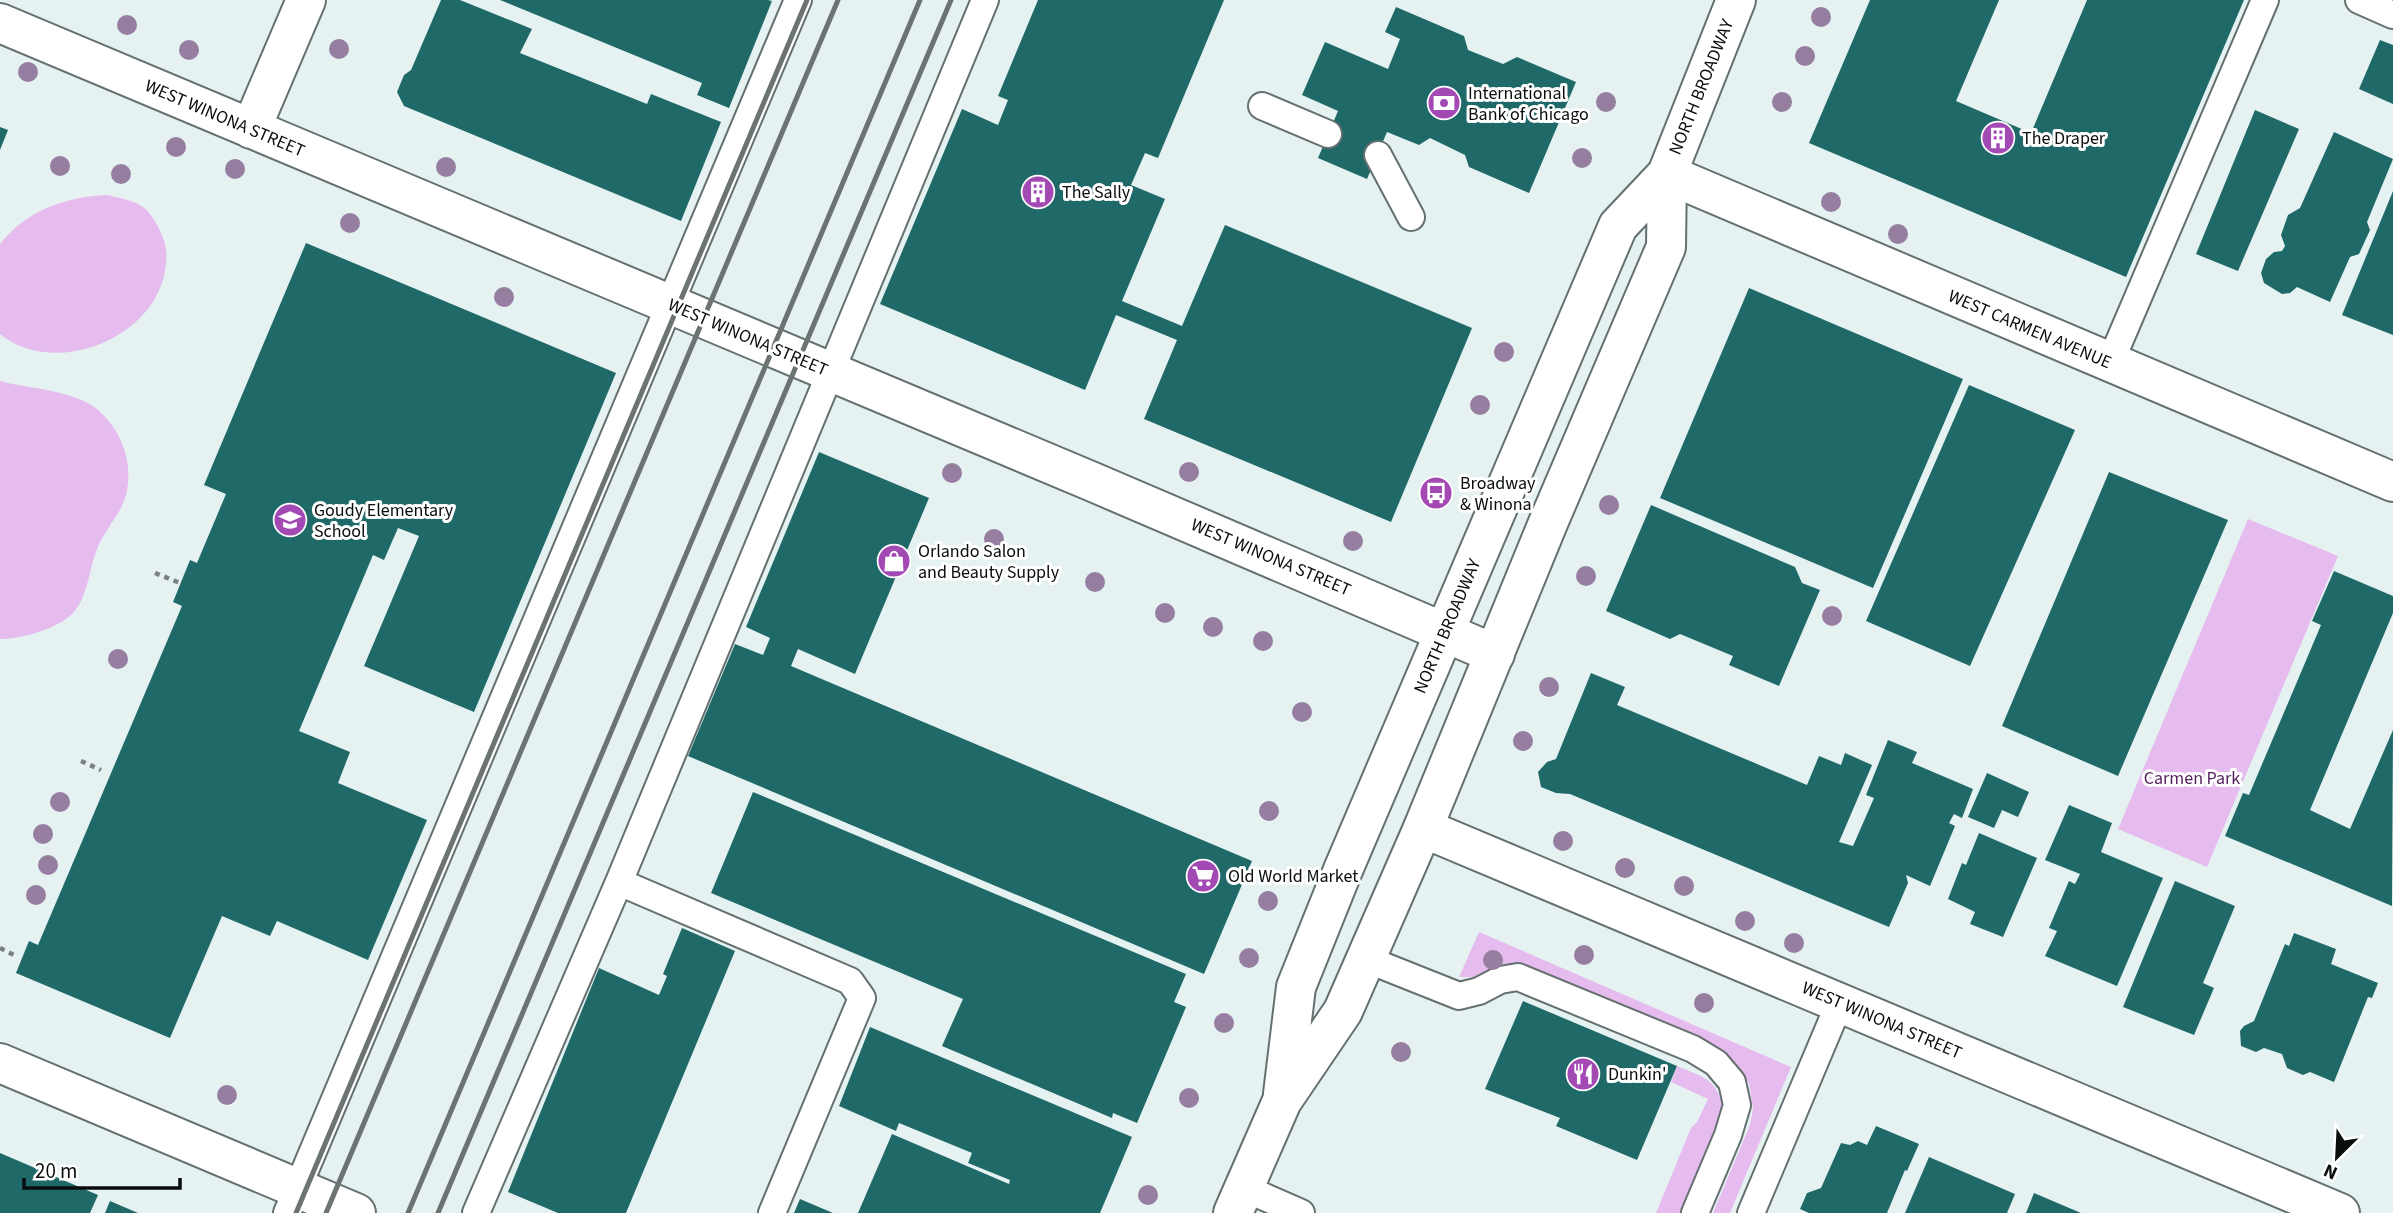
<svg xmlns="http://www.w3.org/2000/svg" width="2393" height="1213" font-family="'Source Sans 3',sans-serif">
  <rect width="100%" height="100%" fill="#e5f2f1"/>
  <path fill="#e6bcef" d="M107 195C119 198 133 200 143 207 151 213 157 224 161 233 169 249 167 263 163 280 144 343 52 376 0 334V244C27 210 65 197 107 195Z
    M0 381C29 389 74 390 97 409 123 431 136 468 124 501 117 519 102 533 96 552 88 574 87 605 66 619 49 631 20 639 0 639Z
    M2248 519 2338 556 2207 867 2118 829Z
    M1479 932 1791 1067 1730 1213H1713L1750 1125 1753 1109 1749 1083 1733 1061 1723 1053 1496 973 1474 977H1459Z
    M1677 1066C1703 1077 1716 1078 1723 1107L1681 1213H1656L1691 1128 1697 1122 1708 1099 1671 1082Z"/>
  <path fill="#206969" d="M441 0H460L532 29 520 53 647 104 651 94 721 122 681 221 404 106 397 92 404 75 411 70Z
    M500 0H768L772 1 729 108 697 95 702 83Z
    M1038 0H1224L1158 158 1145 153 1131 185 1165 199 1122 301 1182 326 1225 225 1472 328 1391 522 1144 419 1177 340 1116 315 1085 390 880 304 962 109 998 125 1008 100 998 96Z
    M1870 0H1999L1956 101 2031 133 2087 0H2244L2126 277 1809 143Z
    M1396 7 1464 36 1468 50 1503 64 1517 57 1576 82 1529 193 1469 167 1465 155 1430 138 1419 145 1387 132 1367 179 1318 158 1338 111 1302 95 1325 42 1388 69 1400 39 1385 32Z
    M2380 40 2393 45V104L2359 89Z
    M2255 110 2299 129 2238 271 2196 254Z
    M0 127 8 130 0 150Z
    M2334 132 2393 159 2367 222 2370 230 2359 254 2350 257 2330 302 2297 287 2290 293 2282 294 2264 283 2261 273 2266 259 2274 252 2282 251 2285 246 2281 235 2288 215 2300 208Z
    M2393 191V335L2342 315Z
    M306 243 616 373 474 712 364 666 419 536 398 528 384 560 373 555 299 731 350 752 338 783 427 820 368 960 277 921 270 936 222 916 170 1038 16 973 29 941 38 945 182 606 173 602 190 560 197 563 226 494 204 485Z
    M1749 288 1963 379 1873 588 1660 498Z
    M1969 385 2075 430 1970 666 1866 621Z
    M819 452 929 498 855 674 798 649 791 666 1252 861 1204 974 688 756 735 644 763 655 770 638 746 627Z
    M2109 472 2228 520 2118 776 2002 726Z
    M1651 505 1795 567 1802 583 1820 590 1779 686 1729 665 1733 656 1680 634 1670 639 1606 611Z
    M2334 571 2393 596V613L2310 810 2350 829 2393 730 2392 906 2225 836 2243 793 2249 795 2321 625 2312 621Z
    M1591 673 1625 687 1617 705 1807 785 1819 756 1841 765 1845 753 1872 765 1839 842 1853 846 1874 798 1866 795 1888 740 1917 752 1912 763 1973 789 1962 818 1954 814 1949 823 1955 826 1930 886 1906 875 1908 883 1889 927 1570 794 1556 793 1541 787 1538 772 1547 762 1556 759Z
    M1987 773 2029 792 2018 817 2002 810 1994 828 1968 817Z
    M753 792 1186 974 1174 1002 1186 1007 1137 1123 1113 1113 1112 1118 942 1046 963 999 711 893Z
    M2069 805 2112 823 2101 852 2163 878 2117 986 2045 956 2057 931 2049 928 2069 881 2075 884 2080 874 2045 860Z
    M1979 833 2037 858 2003 937 1970 924 1975 912 1948 899 1962 863 1966 865Z
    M2175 881 2235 906 2203 983 2214 988 2194 1035 2123 1007Z
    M682 928 735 951 626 1213H558L508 1192 599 968 659 995 667 976 663 974Z
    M2294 933 2336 949 2331 964 2378 983 2372 998 2368 997 2334 1082 2310 1072 2303 1075 2287 1068 2282 1054 2264 1048 2256 1052 2241 1046 2240 1031 2244 1026 2254 1021 2285 944 2289 946Z
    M1523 1001 1677 1066 1637 1160 1556 1126 1560 1118 1485 1089Z
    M870 1027 1132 1137 1100 1213H858L892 1134 1009 1184 1010 1180 968 1163 972 1153 899 1123 896 1131 839 1106Z
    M1876 1126 1919 1144 1907 1171 1905 1170 1887 1213H1809L1800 1209 1807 1193 1821 1188 1841 1143 1850 1145 1858 1141 1867 1145Z
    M0 1153 98 1195 90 1213H0Z
    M1929 1157 2015 1194 2007 1213H1905Z
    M2034 1193 2081 1213H2026Z
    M800 1199 833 1213H794Z
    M110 1201 138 1213H105Z"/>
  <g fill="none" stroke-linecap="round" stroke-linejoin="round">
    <defs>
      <path id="service" d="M2359 0 2393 15
        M1262 106 1328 134
        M1378 155 1411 217
        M2110 363 2265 0
        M619 882 850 981 862 998 772 1213
        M1366 959 1459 996 1479 991 1500 980 1518 977 1693 1049 1716 1063 1732 1082 1737 1105 1728 1135 1695 1213
        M1244 1188 1301 1213
        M287 1213 798 0
        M476 1213 619 882 985 0
        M1751 1213 1840 1002"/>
      <path id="minor" d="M0 23 1093 482 1495 654
        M251 129 306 0
        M1667 174 2393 482
        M1423 828 2340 1213"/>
      <path id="secondary" d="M1283 1094 1296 987 1343 870 1618 226 1667 174
        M1233 1213 1282 1101 1343 1011 1423 828 1548 523 1666 247 1667 174 1736 0"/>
      <path id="primary" d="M0 1063 356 1213"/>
    </defs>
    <use href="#service" stroke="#657070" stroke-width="30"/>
    <use href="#minor" stroke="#657070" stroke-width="42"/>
    <use href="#secondary" stroke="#657070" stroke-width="42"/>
    <use href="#primary" stroke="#657070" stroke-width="42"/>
    <path stroke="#788180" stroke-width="4.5" stroke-dasharray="5 5" stroke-linecap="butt" d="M155 573 180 583
      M81 761 101 770
      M0 948 14 955"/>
    <use href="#service" stroke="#fff" stroke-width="26"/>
    <use href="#minor" stroke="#fff" stroke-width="38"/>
    <use href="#secondary" stroke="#fff" stroke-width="38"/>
    <use href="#primary" stroke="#fff" stroke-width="38"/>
    <path stroke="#6b7373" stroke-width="5" d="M296 1213 807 0
      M326 1213 838 0
      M408 1213 920 0
      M438 1213 951 0"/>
  </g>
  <g fill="#957ea0">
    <circle cx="1821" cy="17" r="10"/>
    <circle cx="127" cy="25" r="10"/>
    <circle cx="339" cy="49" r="10"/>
    <circle cx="189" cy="50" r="10"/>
    <circle cx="1805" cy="56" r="10"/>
    <circle cx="28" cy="72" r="10"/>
    <circle cx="1606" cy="102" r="10"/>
    <circle cx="1782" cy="102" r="10"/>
    <circle cx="176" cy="147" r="10"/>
    <circle cx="1582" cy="158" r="10"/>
    <circle cx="60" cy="166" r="10"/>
    <circle cx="446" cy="167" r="10"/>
    <circle cx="235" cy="169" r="10"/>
    <circle cx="121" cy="174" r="10"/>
    <circle cx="1831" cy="202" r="10"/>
    <circle cx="350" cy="223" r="10"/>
    <circle cx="1898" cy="234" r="10"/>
    <circle cx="504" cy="297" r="10"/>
    <circle cx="1504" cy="352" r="10"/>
    <circle cx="1480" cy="405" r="10"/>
    <circle cx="1189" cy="472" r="10"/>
    <circle cx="952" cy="473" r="10"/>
    <circle cx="1609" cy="505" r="10"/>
    <circle cx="994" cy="539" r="10"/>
    <circle cx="1353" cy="541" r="10"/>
    <circle cx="1586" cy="576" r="10"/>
    <circle cx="1095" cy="582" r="10"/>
    <circle cx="1165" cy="613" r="10"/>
    <circle cx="1832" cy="616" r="10"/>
    <circle cx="1213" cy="627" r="10"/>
    <circle cx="1263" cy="641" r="10"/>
    <circle cx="118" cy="659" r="10"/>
    <circle cx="1549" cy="687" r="10"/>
    <circle cx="1302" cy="712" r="10"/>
    <circle cx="1523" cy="741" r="10"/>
    <circle cx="60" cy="802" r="10"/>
    <circle cx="1269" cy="811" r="10"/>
    <circle cx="43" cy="834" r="10"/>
    <circle cx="1563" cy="841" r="10"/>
    <circle cx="48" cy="865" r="10"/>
    <circle cx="1625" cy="868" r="10"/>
    <circle cx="1684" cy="886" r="10"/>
    <circle cx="36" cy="895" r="10"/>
    <circle cx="1268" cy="901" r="10"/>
    <circle cx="1745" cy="921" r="10"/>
    <circle cx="1794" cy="943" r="10"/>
    <circle cx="1584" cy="955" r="10"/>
    <circle cx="1249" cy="958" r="10"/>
    <circle cx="1493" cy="960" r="10"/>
    <circle cx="1704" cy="1003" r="10"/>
    <circle cx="1224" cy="1023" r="10"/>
    <circle cx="1401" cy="1052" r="10"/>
    <circle cx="227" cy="1095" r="10"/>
    <circle cx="1189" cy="1098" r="10"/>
    <circle cx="1148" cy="1195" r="10"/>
  </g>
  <defs>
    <symbol id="bank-disc" viewBox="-11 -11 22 22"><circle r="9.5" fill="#a349b4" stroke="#fff"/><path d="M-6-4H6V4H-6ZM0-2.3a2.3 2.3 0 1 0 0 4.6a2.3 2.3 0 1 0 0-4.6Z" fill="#fff"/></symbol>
    <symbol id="building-disc" viewBox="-11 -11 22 22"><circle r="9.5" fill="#a349b4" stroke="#fff"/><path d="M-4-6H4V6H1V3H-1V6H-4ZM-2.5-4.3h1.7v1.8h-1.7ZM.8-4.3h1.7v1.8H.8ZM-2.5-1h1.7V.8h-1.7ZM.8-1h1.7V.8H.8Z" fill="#fff"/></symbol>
    <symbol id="bus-disc" viewBox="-11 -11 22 22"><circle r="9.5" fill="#a349b4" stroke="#fff"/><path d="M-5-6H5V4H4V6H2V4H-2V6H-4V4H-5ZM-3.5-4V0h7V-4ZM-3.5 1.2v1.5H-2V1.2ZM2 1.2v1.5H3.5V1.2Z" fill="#fff"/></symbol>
    <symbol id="school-disc" viewBox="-11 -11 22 22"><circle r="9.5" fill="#a349b4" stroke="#fff"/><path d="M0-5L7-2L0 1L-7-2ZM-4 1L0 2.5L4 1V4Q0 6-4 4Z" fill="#fff"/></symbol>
    <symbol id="shop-disc" viewBox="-11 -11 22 22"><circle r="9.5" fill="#a349b4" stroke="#fff"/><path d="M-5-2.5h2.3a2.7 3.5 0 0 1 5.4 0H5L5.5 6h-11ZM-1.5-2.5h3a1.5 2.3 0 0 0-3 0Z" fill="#fff"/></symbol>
    <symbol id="supermarket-disc" viewBox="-11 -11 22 22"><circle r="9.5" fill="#a349b4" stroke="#fff"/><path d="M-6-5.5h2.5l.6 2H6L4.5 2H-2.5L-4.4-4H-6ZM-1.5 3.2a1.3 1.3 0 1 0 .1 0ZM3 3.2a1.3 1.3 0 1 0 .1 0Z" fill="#fff"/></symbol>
    <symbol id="restaurant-disc" viewBox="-11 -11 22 22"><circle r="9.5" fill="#a349b4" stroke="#fff"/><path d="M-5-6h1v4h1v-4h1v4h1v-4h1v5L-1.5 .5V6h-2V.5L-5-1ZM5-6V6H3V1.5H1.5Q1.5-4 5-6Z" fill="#fff"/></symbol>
  </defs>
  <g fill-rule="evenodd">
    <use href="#bank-disc" x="1425" y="84" width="38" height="38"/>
    <use href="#building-disc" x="1979" y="119" width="38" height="38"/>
    <use href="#building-disc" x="1019" y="173" width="38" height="38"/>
    <use href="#bus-disc" x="1417" y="474" width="38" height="38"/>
    <use href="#school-disc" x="271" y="501" width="38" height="38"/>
    <use href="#shop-disc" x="875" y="542" width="38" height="38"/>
    <use href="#supermarket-disc" x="1184" y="857" width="38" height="38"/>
    <use href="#restaurant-disc" x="1564" y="1055" width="38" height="38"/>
  </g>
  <g text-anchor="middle" stroke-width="6" stroke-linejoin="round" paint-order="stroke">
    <g font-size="18" fill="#090d0d" stroke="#fff">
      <text transform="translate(1701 87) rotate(-68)" y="6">NORTH BROADWAY</text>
      <text transform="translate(225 118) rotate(23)" y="6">WEST WINONA STREET</text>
      <text transform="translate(2030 329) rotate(23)" y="6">WEST CARMEN AVENUE</text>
      <text transform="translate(748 337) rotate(23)" y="6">WEST WINONA STREET</text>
      <text transform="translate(1271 557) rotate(23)" y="6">WEST WINONA STREET</text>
      <text transform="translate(1447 626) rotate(-67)" y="6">NORTH BROADWAY</text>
      <text transform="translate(1882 1020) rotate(23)" y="6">WEST WINONA STREET</text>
    </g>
    <g font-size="18" fill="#090d0d" stroke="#fff" text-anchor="start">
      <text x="1468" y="99">International<tspan x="1468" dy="21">Bank of Chicago</tspan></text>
      <text x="2022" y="144">The Draper</text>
      <text x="1062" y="198">The Sally</text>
      <text x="1460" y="489">Broadway<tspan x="1460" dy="21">&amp; Winona</tspan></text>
      <text x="314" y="516">Goudy Elementary<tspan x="314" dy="21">School</tspan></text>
      <text x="918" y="557">Orlando Salon<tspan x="918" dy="21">and Beauty Supply</tspan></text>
      <text x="1228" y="882">Old World Market</text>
      <text x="1608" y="1080">Dunkin'</text>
    </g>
    <g font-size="18" fill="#531f5e" stroke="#fff">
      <text x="2192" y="784">Carmen Park</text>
    </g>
  </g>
  <g transform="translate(2337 1157) rotate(204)" stroke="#ffffff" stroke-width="5" paint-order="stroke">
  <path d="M0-5L12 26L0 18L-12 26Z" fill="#090d0d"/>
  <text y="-10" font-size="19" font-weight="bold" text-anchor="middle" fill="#090d0d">N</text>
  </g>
  <path d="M24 1178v10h156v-10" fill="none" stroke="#090d0d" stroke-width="3.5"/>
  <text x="35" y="1178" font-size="21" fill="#090d0d" stroke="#ffffff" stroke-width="5" paint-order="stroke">20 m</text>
</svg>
